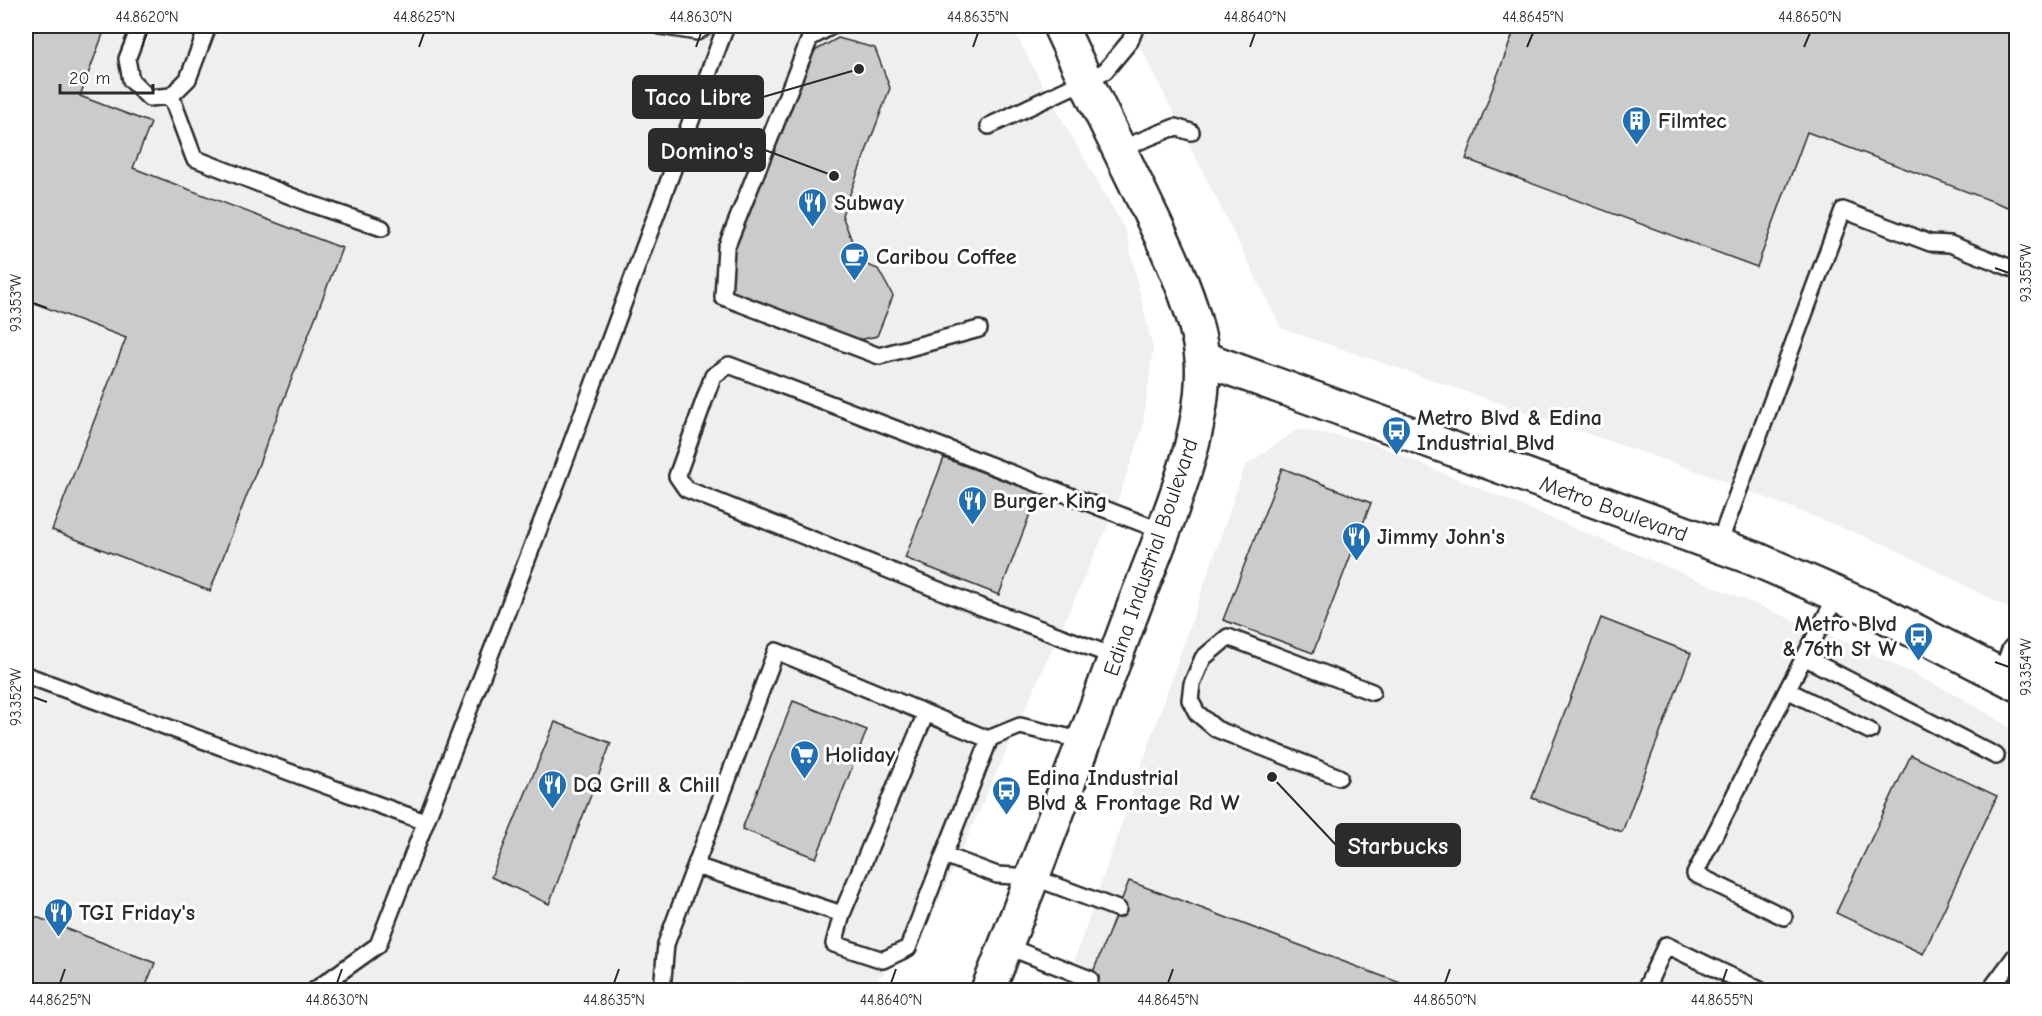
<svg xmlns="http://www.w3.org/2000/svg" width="2042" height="1016" font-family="'Comic Neue',sans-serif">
  <rect width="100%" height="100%" fill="#fff"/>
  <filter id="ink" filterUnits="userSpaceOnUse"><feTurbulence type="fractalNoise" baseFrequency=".0167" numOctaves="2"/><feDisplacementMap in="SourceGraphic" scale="12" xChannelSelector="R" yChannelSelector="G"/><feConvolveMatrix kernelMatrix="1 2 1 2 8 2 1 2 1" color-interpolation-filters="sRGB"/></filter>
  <g filter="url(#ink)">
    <path fill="#efefef" d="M26 26H1012L1044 88 1126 231 1153 350 1142 431 1112 516 924 934 867 990 808 985 724 982 658 990H26Z
      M1130 26H2016V612L1891 547 1708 475 1281 328Z
      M1298 429 1367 441 1863 649 1962 698 2016 731V990H1064L1245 466Z"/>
    <path fill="#cbcbcb" stroke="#2b2b2b" stroke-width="1.5" d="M26 26H106L80 96 151 123 133 168 342 248 210 591 52 530 126 338 26 300Z
      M1516 26H2016V210L1807 132 1757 267 1466 159Z
      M838 38 875 48 890 88 842 215 860 262 878 269 893 296 877 336 850 342 734 298 725 271 809 54Z
      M944 458 1038 493 999 595 905 558Z
      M1282 468 1371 503 1313 653 1223 620Z
      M1601 618 1691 653 1622 832 1532 798Z
      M793 701 867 730 816 858 742 829Z
      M555 722 611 743 549 904 491 877Z
      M1911 755 1997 796 1923 954 1836 913Z
      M1129 881 1419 990H1086Z
      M26 913 155 963 144 990H26Z"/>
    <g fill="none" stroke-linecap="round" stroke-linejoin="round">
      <defs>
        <path id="lane" d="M140 26 127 59 131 80 149 98 171 96 188 79 208 26
          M660 26 697 32 706 26
          M832 26 810 38 726 248 723 297 879 356 979 329
          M171 96 194 158 311 204 382 228
          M989 126 1105 71 1130 41 1136 26
          M1120 149 1175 127 1191 132
          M1718 546 1843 210 1930 243 1950 244 2016 270
          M1116 657 981 607 686 489 677 476 713 376 729 365 1162 531
          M1804 657 1996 756
          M26 675 425 822
          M1787 690 1870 731
          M990 738 944 855 997 875 1033 877 1118 909
          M1339 777 1216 729 1197 713 1190 700 1192 684 1203 658 1228 637 1372 692
          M696 866 842 914 834 944 883 960 908 948 944 855
          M842 914 926 713
          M1784 917 1695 874 1787 690 1837 595
          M1006 946 1090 979
          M315 990 378 945 559 477 726 26
          M662 990 666 944 776 651 988 739 1020 726 1085 741
          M1645 990 1666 945 1760 990
          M1990 990 2016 955"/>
        <path id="street" d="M2007 677 2016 652"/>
        <path id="secondary" d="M1202 358 1753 558 1880 613 2016 683
          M988 990C1038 865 1085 739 1132 612 1159 540 1208 435 1202 359 1198 313 1170 254 1150 213 1120 150 1089 89 1060 26"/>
      </defs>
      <use href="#lane" stroke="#2b2b2b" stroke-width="20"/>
      <use href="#street" stroke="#2b2b2b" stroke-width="33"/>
      <use href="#secondary" stroke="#2b2b2b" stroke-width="38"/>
      <use href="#lane" stroke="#fff" stroke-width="15"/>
      <use href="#street" stroke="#fff" stroke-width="28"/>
      <use href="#secondary" stroke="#fff" stroke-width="33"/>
    </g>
  </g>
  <path fill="none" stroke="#2b2b2b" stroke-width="2" d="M142 47 147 33M419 47 424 33M696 47 701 33M973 47 978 33M1250 47 1255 33M1527 47 1533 33M1804 47 1810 33M1995 268 2009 273M33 303 47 308M1995 662 2009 667M33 697 47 702M60 983 65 969M337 983 342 969M614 983 619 969M891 983 896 969M1168 983 1173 969M1445 983 1450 969M1722 983 1727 969"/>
  <defs>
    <symbol id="building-pin" viewBox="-11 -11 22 30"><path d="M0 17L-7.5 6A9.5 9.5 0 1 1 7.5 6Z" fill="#1f6fb2" stroke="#fff"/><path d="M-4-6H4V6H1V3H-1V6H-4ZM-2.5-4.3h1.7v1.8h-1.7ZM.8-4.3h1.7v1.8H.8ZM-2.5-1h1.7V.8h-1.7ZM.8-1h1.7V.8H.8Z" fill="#fff"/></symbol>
    <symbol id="restaurant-pin" viewBox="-11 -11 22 30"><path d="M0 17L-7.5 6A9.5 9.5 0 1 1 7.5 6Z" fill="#1f6fb2" stroke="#fff"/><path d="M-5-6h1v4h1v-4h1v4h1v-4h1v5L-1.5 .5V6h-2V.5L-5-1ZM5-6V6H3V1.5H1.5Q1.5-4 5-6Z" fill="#fff"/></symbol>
    <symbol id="cafe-pin" viewBox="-11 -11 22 30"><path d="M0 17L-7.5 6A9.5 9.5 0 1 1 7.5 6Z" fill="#1f6fb2" stroke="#fff"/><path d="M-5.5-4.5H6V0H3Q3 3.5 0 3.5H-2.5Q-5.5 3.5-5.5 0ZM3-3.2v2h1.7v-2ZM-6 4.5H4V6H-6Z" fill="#fff"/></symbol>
    <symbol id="bus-pin" viewBox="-11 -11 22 30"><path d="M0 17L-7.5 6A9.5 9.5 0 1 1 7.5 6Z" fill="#1f6fb2" stroke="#fff"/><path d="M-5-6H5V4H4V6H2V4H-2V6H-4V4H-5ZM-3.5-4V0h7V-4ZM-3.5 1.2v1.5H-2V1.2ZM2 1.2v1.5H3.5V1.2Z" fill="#fff"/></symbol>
    <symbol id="supermarket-pin" viewBox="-11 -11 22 30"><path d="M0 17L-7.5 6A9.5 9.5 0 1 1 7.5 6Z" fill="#1f6fb2" stroke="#fff"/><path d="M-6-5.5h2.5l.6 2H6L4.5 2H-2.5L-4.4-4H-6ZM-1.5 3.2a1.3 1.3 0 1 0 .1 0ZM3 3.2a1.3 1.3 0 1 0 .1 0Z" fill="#fff"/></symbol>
  </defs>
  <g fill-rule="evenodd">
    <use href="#building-pin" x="1620" y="104" width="33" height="45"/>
    <use href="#restaurant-pin" x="796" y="186" width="33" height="45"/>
    <use href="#cafe-pin" x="838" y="240" width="33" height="45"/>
    <use href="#bus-pin" x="1380" y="414" width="33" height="45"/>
    <use href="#restaurant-pin" x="956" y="484" width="33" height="45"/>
    <use href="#restaurant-pin" x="1340" y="520" width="33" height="45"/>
    <use href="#bus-pin" x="1902" y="620" width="33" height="45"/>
    <use href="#supermarket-pin" x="788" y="738" width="33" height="45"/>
    <use href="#restaurant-pin" x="536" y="768" width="33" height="45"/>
    <use href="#bus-pin" x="990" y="774" width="33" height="45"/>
    <use href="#restaurant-pin" x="42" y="896" width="33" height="45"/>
  </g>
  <g text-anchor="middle" stroke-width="6" stroke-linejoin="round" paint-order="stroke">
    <g font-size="22" font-weight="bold" fill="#2b2b2b" stroke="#fff" text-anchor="start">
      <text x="1658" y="128">Filmtec</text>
      <text x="834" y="210">Subway</text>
      <text x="876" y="264">Caribou Coffee</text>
      <text x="1417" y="425">Metro Blvd &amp; Edina<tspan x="1417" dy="25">Industrial Blvd</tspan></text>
      <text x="993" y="508">Burger King</text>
      <text x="1377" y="544">Jimmy John's</text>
      <text x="1897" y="631" text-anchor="end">Metro Blvd<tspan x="1897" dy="25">&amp; 76th St W</tspan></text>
      <text x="825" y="762">Holiday</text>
      <text x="1027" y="785">Edina Industrial<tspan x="1027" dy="25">Blvd &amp; Frontage Rd W</tspan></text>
      <text x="573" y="792">DQ Grill &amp; Chill</text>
      <text x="79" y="920">TGI Friday's</text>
    </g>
    <g font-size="22" fill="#2b2b2b" stroke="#fff">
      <text transform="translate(1614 508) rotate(20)" y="8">Metro Boulevard</text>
      <text transform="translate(1150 557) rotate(-71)" y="8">Edina Industrial Boulevard</text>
    </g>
  </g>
  <path fill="none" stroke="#2b2b2b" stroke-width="2" d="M859 69L763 97M834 176L765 150M1272 777L1336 845"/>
  <g fill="#2b2b2b" stroke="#fff" stroke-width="2">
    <circle cx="859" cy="69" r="6"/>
    <circle cx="834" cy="176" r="6"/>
    <circle cx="1272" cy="777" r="6"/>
  </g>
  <g fill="#2b2b2b" stroke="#2b2b2b" stroke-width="2">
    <rect x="633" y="76" width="130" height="42" rx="6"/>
    <rect x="649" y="129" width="116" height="42" rx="6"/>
    <rect x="1336" y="824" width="124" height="42" rx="6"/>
  </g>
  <g font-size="24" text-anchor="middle" font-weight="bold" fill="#fff">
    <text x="698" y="105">Taco Libre</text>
    <text x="707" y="159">Domino's</text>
    <text x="1398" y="854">Starbucks</text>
  </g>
  <rect width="2042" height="1016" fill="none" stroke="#fff" stroke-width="66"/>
  <path d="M60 84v9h93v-9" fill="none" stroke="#2b2b2b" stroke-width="3"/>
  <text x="69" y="84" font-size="18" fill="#2b2b2b" stroke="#ffffff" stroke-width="4.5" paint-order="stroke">20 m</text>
  <rect x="33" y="33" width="1976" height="950" fill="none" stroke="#2b2b2b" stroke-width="2"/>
  <g font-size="15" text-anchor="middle" fill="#2b2b2b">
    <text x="147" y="22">44.8620°N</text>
    <text x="424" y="22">44.8625°N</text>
    <text x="701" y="22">44.8630°N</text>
    <text x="978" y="22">44.8635°N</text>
    <text x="1255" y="22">44.8640°N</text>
    <text x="1533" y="22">44.8645°N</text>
    <text x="1810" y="22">44.8650°N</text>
    <text transform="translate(2026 273) rotate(-90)" y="5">93.355°W</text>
    <text transform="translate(16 303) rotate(-90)" y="5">93.353°W</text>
    <text transform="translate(2026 667) rotate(-90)" y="5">93.354°W</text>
    <text transform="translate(16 697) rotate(-90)" y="5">93.352°W</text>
    <text x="60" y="1005">44.8625°N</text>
    <text x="337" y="1005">44.8630°N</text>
    <text x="614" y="1005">44.8635°N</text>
    <text x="891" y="1005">44.8640°N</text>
    <text x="1168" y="1005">44.8645°N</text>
    <text x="1445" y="1005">44.8650°N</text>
    <text x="1722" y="1005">44.8655°N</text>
  </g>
</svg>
